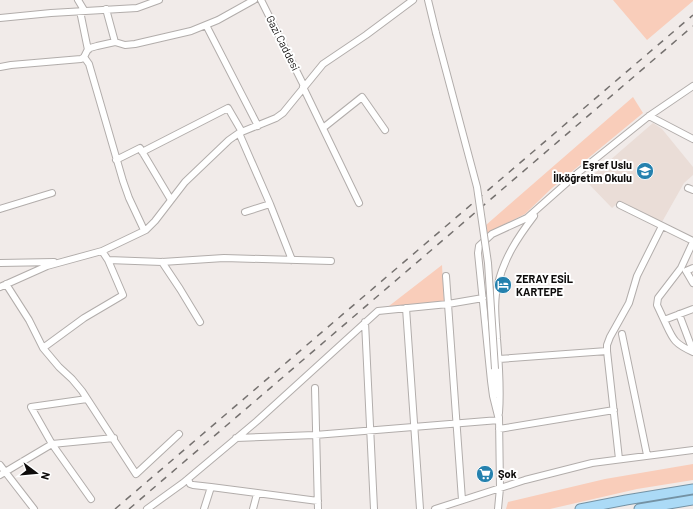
<svg xmlns="http://www.w3.org/2000/svg" width="693" height="509" font-family="Barlow,sans-serif">
  <rect width="100%" height="100%" fill="#f1ebe9"/>
  <path fill="#eaddd7" d="M653 123 662 129 693 167V175L684 183 662 222 620 201 612 208 586 181Z"/>
  <path fill="#f9cdba" d="M613 0H693V1L647 40Z
    M633 97 643 113 552 188 525 214 487 233 486 225Z
    M442 265 444 301 421 304 389 306Z
    M693 464V480L637 489 550 509H506L508 502 605 479Z"/>
  <g fill="none" stroke-linecap="round" stroke-linejoin="round">
    <defs>
      <path id="minor" d="M78 0 84 10
        M261 0 304 86
        M428 0 436 33
        M106 9 115 42
        M80 11 88 50
        M0 18 51 13 137 8 159 0
        M206 25 258 126
        M84 57 89 64 123 181 129 198 144 230
        M0 67 11 65 81 59 84 57 87 51 90 48 97 46 115 42 125 45 135 44 191 31 218 20 254 0
        M303 87 359 203
        M649 116 693 139
        M323 128 362 97 385 130
        M239 133 270 204 292 260
        M142 152 228 108 242 132
        M116 160 140 148 171 200
        M688 188 693 190
        M620 205 693 241
        M0 209 52 193
        M245 212 270 204
        M102 251 108 260 162 262 224 258 331 261
        M162 262 180 289 200 322
        M0 263 54 262
        M693 268 686 271 693 283
        M446 276 462 500
        M6 284 29 320 43 348 59 367 72 379 82 391 136 474 179 434
        M0 287 47 266 102 251 146 230 155 221 185 182 229 140 239 133 276 118 283 113 323 64 366 35 413 0
        M406 308 420 509
        M693 309 664 320C673 339 673 343 693 352
        M679 314 693 351
        M664 320 657 305 658 298 681 268 693 242
        M365 322 374 509
        M622 334 647 455
        M43 348 84 318 123 295 108 260
        M607 351V345L610 337 629 303 637 276 662 226
        M499 359 607 351 619 459
        M495 369 497 394
        M315 388 318 509
        M87 399 31 407 52 444 114 438
        M499 413C501 388 499 364 497 339 496 321 493 302 498 284 504 258 518 237 534 216
        M499 420 493 396 491 381 478 253 479 246 492 234 527 218 579 172 649 116 693 86
        M499 429 614 410
        M236 438 315 435 499 420
        M0 465 34 509
        M0 475 52 444 91 499
        M188 479 190 484 193 485 211 487
        M147 509 183 483 257 421 378 311 448 304 483 298
        M204 509 211 487 318 501
        M253 509 257 494
        M435 509 525 480 592 463 693 450
        M498 509 500 488 499 417"/>
      <path id="highway" d="M580 509 626 500 693 489
        M639 509 693 500"/>
    </defs>
    <use href="#minor" stroke="#b2adab" stroke-width="8"/>
    <use href="#highway" stroke="#7492a4" stroke-width="11"/>
    <use href="#minor" stroke="#fff" stroke-width="6"/>
    <use href="#highway" stroke="#abdaf6" stroke-width="9"/>
    <path stroke="#75716f" stroke-width="1.5" stroke-dasharray="7 7" stroke-linecap="butt" d="M115 509 693 15
      M129 509 693 26"/>
    <defs>
      <path id="minor-bridge" d="M436 33 477 187 488 263 495 369"/>
    </defs>
    <use href="#minor-bridge" stroke="#b2adab" stroke-width="8" stroke-linecap="butt"/>
    <use href="#minor-bridge" stroke="#fff" stroke-width="6"/>
  </g>
  <defs>
    <symbol id="school-disc" viewBox="-11 -11 22 22"><circle r="9.5" fill="#2581ae" stroke="#fff"/><path d="M0-5L7-2L0 1L-7-2ZM-4 1L0 2.5L4 1V4Q0 6-4 4Z" fill="#fff"/></symbol>
    <symbol id="hotel-disc" viewBox="-11 -11 22 22"><circle r="9.5" fill="#2581ae" stroke="#fff"/><path d="M-6-4.5h1.5V1H6V5H4.5V3h-9V5H-6ZM-4 0a1.8 1.8 0 1 1 3.6 0ZM.5 0V-2.5h3Q6-2.5 6 0Z" fill="#fff"/></symbol>
    <symbol id="supermarket-disc" viewBox="-11 -11 22 22"><circle r="9.5" fill="#2581ae" stroke="#fff"/><path d="M-6-5.5h2.5l.6 2H6L4.5 2H-2.5L-4.4-4H-6ZM-1.5 3.2a1.3 1.3 0 1 0 .1 0ZM3 3.2a1.3 1.3 0 1 0 .1 0Z" fill="#fff"/></symbol>
  </defs>
  <g fill-rule="evenodd">
    <use href="#school-disc" x="635" y="161" width="20" height="20"/>
    <use href="#hotel-disc" x="493" y="275" width="20" height="20"/>
    <use href="#supermarket-disc" x="475" y="464" width="20" height="20"/>
  </g>
  <g text-anchor="middle" stroke-width="4" stroke-linejoin="round" paint-order="stroke">
    <g font-size="11" fill="#0e0c0b" stroke="#fff">
      <text transform="translate(283 43) rotate(63)" y="4">Gazi Caddesi</text>
    </g>
    <g font-size="11" font-weight="bold" fill="#0e0c0b" stroke="#fff" text-anchor="start">
      <text x="632" y="169" text-anchor="end">Eşref Uslu<tspan x="632" dy="13">İlköğretim Okulu</tspan></text>
      <text x="516" y="283">ZERAY ESİL<tspan x="516" dy="13">KARTEPE</tspan></text>
      <text x="498" y="478">Şok</text>
    </g>
  </g>
  <g transform="translate(36 473) rotate(106)" stroke="#ffffff" stroke-width="3" paint-order="stroke">
  <path d="M0-3L7 15L0 10L-7 15Z" fill="#0e0c0b"/>
  <text y="-6" font-size="11" font-weight="bold" text-anchor="middle" fill="#0e0c0b">N</text>
  </g>
</svg>
